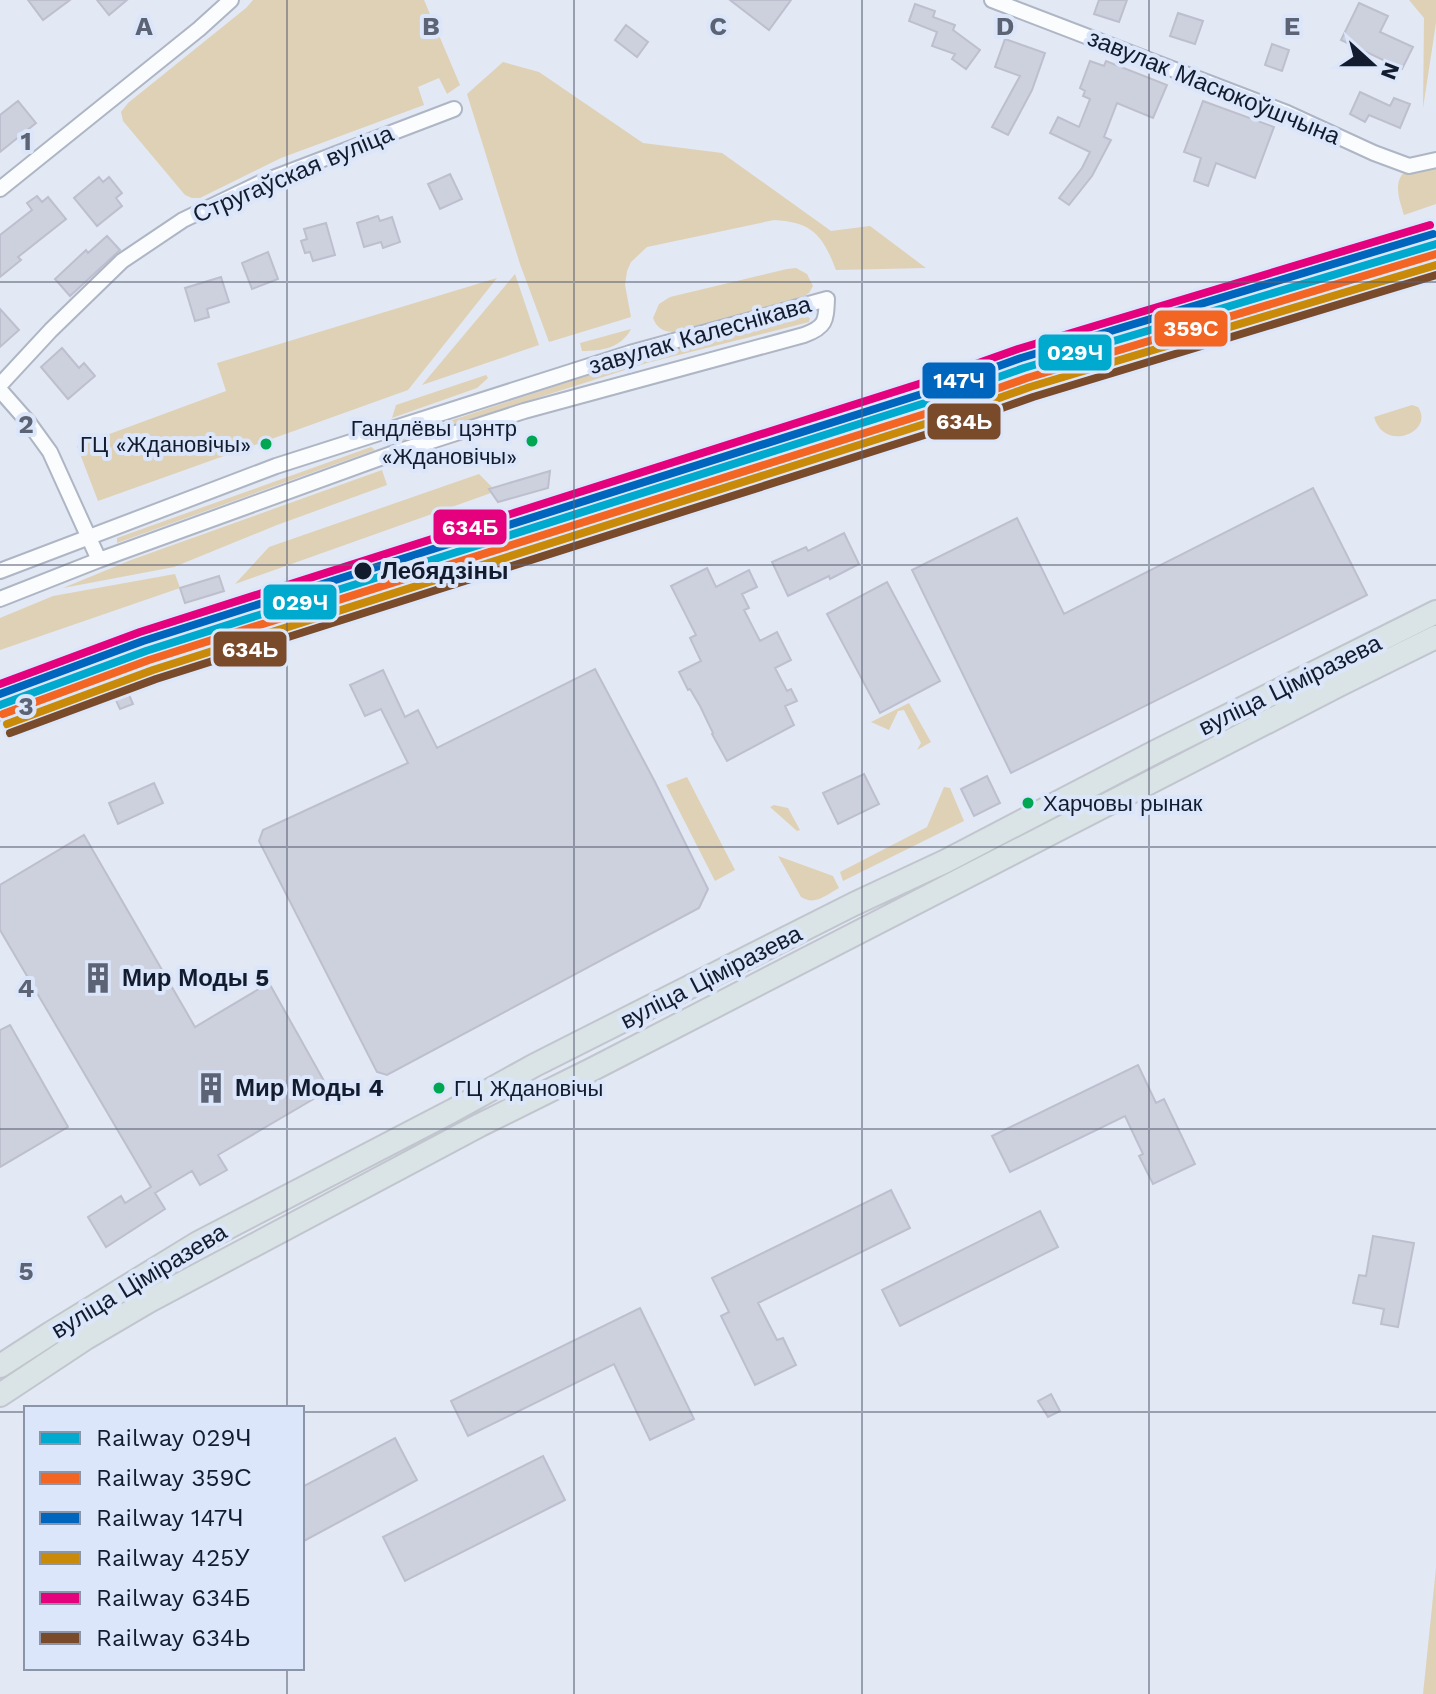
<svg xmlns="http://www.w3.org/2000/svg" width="1436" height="1694" font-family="'Work Sans',sans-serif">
  <rect width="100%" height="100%" fill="#e2e8f4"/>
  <path fill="#dfd1b5" d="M253 0H424L460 85 447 94 439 78 418 87 424 105 281 158 200 198H192L185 195 123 121 121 112 128 103 246 8Z
    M1409 0H1436V23L1423 108 1424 18Z
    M503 62 539 72 643 143 722 153 831 231 870 226 926 268 836 270C823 236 813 222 774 220L647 247 631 262 627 271 625 285 631 317 549 342 520 264 467 94Z
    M1436 165V204L1404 215C1400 202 1391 179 1408 170 1416 167 1428 167 1436 165Z
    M796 268 807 274 813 286 809 293 801 298 674 332C663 332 657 328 653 318L659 304 670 297 787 269Z
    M515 274 539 345 422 385Z
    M497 278 408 390 98 501 77 446 226 391 217 363Z
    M806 316 810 318 809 322 647 363 402 441 401 437 650 355Z
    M631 329C621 348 602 351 582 351L580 343Z
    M486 375 488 378 477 388 392 418 396 405Z
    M1412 405 1418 407C1435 432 1384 453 1374 417Z
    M371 447 375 450 117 543V538Z
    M382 470 387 485 277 525 174 567 63 588 131 560Z
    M479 474 493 488 491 493 235 584 269 547Z
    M175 574 180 588 0 650V618L53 596Z
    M909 703 931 742 917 750 921 743 904 710 898 711 889 730 871 722Z
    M687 777 735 870 715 881 666 785Z
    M944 787 950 788 964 821 843 881 840 872 927 827Z
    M774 805 788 808 800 830 797 831 770 807Z
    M778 856 833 876 839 888C826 895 815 906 801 897Z
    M1436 1568V1694H1423Z"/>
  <path fill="#cdd0dd" stroke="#bdbfcf" stroke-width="2" d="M28 0H70L43 20Z
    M97 0H127L109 15Z
    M730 0H791L769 30Z
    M1099 0H1127L1119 22 1094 14Z
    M1359 3 1388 16 1380 32 1413 47 1402 69 1341 40Z
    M915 4 935 11 933 17 955 25 953 30 980 50 966 69 952 59 955 54 932 46 937 32 909 21Z
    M1178 13 1203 21 1195 44 1170 36Z
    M626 25 648 42 637 57 615 40Z
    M1005 39 1045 53 1032 90 1008 135 992 127 1020 76 995 67Z
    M1272 44 1289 50 1282 71 1265 65Z
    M1090 61 1104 66 1106 61 1167 85 1153 118 1117 103 1104 137 1111 140 1092 176 1069 205 1059 198 1082 168 1090 152 1050 133 1058 117 1079 127 1090 99 1083 96 1085 91 1080 88Z
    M1360 92 1390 106 1394 98 1410 104 1400 128 1369 115 1365 122 1350 114Z
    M18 101 36 123 0 152V115Z
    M1203 101 1274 127 1255 178 1216 163 1208 186 1194 181 1201 158 1184 152Z
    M450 174 462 199 440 209 428 184Z
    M99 177 103 182 109 177 122 193 116 198 122 206 97 226 74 198Z
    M37 196 42 202 48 197 66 219 18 257 21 260 0 277V235L32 210 27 203Z
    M378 216 380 221 392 217 400 242 383 248 381 242 364 247 357 223Z
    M326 223 335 255 313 261 310 252 305 253 301 241 307 239 304 229Z
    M107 236 120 250 70 296 55 279 86 250 88 253Z
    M268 252 278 279 252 289 242 263Z
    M221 277 229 302 207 309 209 317 195 321 185 288Z
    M0 309 19 330 0 347Z
    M62 348 79 368 84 363 95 376 68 399 41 367Z
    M550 471 548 488 498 502 489 489Z
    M1313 488 1367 595 1011 773 912 570 1017 518 1064 614Z
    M844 533 859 564 830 579 829 576 788 596 772 562 806 547 808 551Z
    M707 568 716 587 749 570 757 587 742 594 749 608 744 610 760 641 777 632 791 660 775 668 787 691 791 689 797 701 785 706 794 725 727 761 712 734 713 733 700 706 690 689 688 690 679 672 701 661 690 638 696 635 671 586Z
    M219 576 224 591 185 603 180 588Z
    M887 582 940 681 880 713 827 614Z
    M595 669 655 782 708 889 699 908 387 1075 377 1072 259 841 263 830 408 763 381 709 365 716 350 685 383 670 405 717 418 710 437 748Z
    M126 688 133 704 120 709 113 694Z
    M864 774 879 804 838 824 823 793Z
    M987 776 1000 803 974 816 961 789Z
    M154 783 163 803 118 824 109 803Z
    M84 835 195 1027 269 983 329 1090 218 1155 227 1170 200 1185 192 1171 155 1193 165 1209 106 1247 88 1217 121 1196 125 1203 151 1187 0 930V885Z
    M10 1025 68 1127 0 1167V1030Z
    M1138 1065 1156 1103 1164 1099 1195 1164 1153 1184 1139 1156 1143 1154 1125 1116 1010 1172 992 1136Z
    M891 1190 910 1228 758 1303 777 1340 783 1338 796 1365 755 1385 721 1316 729 1312 712 1278Z
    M1040 1211 1058 1247 900 1326 882 1290Z
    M1373 1236 1414 1243 1398 1327 1381 1324 1384 1309 1353 1303 1359 1275 1366 1276Z
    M640 1308 694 1419 650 1440 614 1364 468 1436 451 1401Z
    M1051 1394 1060 1411 1048 1417 1038 1401Z
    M395 1438 417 1480 302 1542V1487Z
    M543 1456 565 1500 405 1581 383 1537Z"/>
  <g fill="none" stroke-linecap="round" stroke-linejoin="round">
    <defs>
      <path id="street" d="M992 0 1287 113 1374 153 1409 166 1436 160
        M0 189 199 29 231 0
        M0 385 51 330 122 261 183 220 260 183 454 109
        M0 390 29 423 50 452 99 560
        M0 571 276 466 630 353 827 299C826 321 826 327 804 335L524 411 394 453 99 560 0 599"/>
      <path id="primary" d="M0 1366 51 1333 198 1243 452 1111 535 1065 854 904 946 861 1157 751 1436 612
        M0 1395 86 1338 149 1301 480 1125 591 1070 1339 685 1436 637"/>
    </defs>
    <use href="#street" stroke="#aeb5c4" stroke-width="18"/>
    <use href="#primary" stroke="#c1c5cd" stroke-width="26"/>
    <use href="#street" stroke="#fbfcfd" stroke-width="14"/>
    <use href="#primary" stroke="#dae4e6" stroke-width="22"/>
    <defs>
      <path id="rail" d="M0 718 149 662 278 619 932 413 1168 337 1436 256"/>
    </defs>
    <use href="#rail" stroke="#bdbec2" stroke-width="8"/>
    <use href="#rail" stroke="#dbe6fb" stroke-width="5" stroke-dasharray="15" stroke-linecap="butt"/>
    <defs>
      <path id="rail-1" d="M0 705 146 651 928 402 1024 368 1436 244"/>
      <path id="rail-2" d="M3 714 149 660 931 412 1027 378 1436 254"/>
      <path id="rail-3" d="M0 694 143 641 925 393 1021 358 1433 234"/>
      <path id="rail-4" d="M7 724 153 670 934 421 1030 387 1436 265"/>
      <path id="rail-5" d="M0 684 140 632 922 383 1018 349 1430 225"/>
      <path id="rail-6" d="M10 733 156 679 937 431 1033 397 1436 275"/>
    </defs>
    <use href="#rail-1" stroke="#dbe6fb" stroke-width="14"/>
    <use href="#rail-2" stroke="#dbe6fb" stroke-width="14"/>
    <use href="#rail-3" stroke="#dbe6fb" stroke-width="14"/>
    <use href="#rail-4" stroke="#dbe6fb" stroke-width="14"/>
    <use href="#rail-5" stroke="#dbe6fb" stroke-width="14"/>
    <use href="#rail-6" stroke="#dbe6fb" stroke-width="14"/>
    <use href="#rail-1" stroke="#00a9ce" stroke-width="8"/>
    <use href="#rail-2" stroke="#f26522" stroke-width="8"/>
    <use href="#rail-3" stroke="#0065bd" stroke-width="8"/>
    <use href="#rail-4" stroke="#c98a09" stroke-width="8"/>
    <use href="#rail-5" stroke="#e5007d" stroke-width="8"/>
    <use href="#rail-6" stroke="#7a4b2a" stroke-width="8"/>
  </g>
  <path fill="none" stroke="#5b6374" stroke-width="2" stroke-opacity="0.55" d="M287 0V1408M574 0V1694M862 0V1694M1149 0V1694M0 282H1436M0 565H1436M0 847H1436M0 1129H1436M0 1412H26M302 1412H1436M287 1668V1694"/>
  <defs>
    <symbol id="building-bare" viewBox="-9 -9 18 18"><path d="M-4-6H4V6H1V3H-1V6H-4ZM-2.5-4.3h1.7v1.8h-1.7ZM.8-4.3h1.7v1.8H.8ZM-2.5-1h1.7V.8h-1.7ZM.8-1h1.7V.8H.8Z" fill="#5b6374" stroke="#dbe6fb" stroke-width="2.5" paint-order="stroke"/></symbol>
  </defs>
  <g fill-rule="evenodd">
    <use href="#building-bare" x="76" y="956" width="44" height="44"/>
    <use href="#building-bare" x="189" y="1066" width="44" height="44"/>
  </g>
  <g fill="#00a651" stroke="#dbe6fb" stroke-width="3">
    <circle cx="532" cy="441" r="7"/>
    <circle cx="266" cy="444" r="7"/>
    <circle cx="1028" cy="803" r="7"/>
    <circle cx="439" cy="1088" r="7"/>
  </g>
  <circle fill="#131c2f" stroke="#dbe6fb" stroke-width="3" cx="363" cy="571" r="10"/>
  <g text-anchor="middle" stroke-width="8" stroke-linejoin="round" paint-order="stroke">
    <g font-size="22" fill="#131c2f" stroke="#dbe6fb" text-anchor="end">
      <text x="517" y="436">Гандлёвы цэнтр<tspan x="517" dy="28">«Ждановічы»</tspan></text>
      <text x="251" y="452">ГЦ «Ждановічы»</text>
      <text x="1043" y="811" text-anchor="start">Харчовы рынак</text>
      <text x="454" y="1096" text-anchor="start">ГЦ Ждановічы</text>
    </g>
    <g font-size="24" fill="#131c2f" stroke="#dbe6fb">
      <text transform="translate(1214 87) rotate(22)" y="8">завулак Масюкоўшчына</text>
      <text transform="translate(293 174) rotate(-23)" y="8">Стругаўская вуліца</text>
      <text transform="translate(700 335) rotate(-16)" y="8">завулак Калеснікава</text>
      <text transform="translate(1290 685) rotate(-26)" y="8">вуліца Ціміразева</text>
      <text transform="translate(711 977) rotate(-27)" y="8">вуліца Ціміразева</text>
      <text transform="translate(139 1281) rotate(-31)" y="8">вуліца Ціміразева</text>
    </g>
    <g font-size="24" font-weight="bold" fill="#131c2f" stroke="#dbe6fb" text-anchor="start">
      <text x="381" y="579">Лебядзіны</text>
    </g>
    <g font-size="24" font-weight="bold" fill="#131c2f" stroke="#dbe6fb" text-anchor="start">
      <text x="122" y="986">Мир Моды 5</text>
      <text x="235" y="1096">Мир Моды 4</text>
    </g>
  </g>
  <g font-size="26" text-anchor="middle" font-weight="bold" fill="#5b6374" stroke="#dbe6fb" stroke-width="8" stroke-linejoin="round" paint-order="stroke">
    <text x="144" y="35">A</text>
    <text x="431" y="35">B</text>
    <text x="718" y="35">C</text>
    <text x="1005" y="35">D</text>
    <text x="1292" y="35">E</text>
    <text x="26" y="150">1</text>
    <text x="26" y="433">2</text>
    <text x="26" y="715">3</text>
    <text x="26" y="997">4</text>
    <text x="26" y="1280">5</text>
  </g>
  <g stroke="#dbe6fb" stroke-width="3">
    <rect x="1153" y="309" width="76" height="39" rx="8" fill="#f26522"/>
    <rect x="1037" y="333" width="76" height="39" rx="8" fill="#00a9ce"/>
    <rect x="921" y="361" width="76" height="39" rx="8" fill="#0065bd"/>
    <rect x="926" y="402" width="76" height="39" rx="8" fill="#7a4b2a"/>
    <rect x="432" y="508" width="76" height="38" rx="8" fill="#e5007d"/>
    <rect x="262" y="583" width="76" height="38" rx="8" fill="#00a9ce"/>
    <rect x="212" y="630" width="76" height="38" rx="8" fill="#7a4b2a"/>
  </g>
  <g font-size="22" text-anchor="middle" font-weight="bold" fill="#fff">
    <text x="1191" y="336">359С</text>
    <text x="1075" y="360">029Ч</text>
    <text x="959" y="388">147Ч</text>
    <text x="964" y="429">634Ь</text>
    <text x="470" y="535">634Б</text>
    <text x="300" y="610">029Ч</text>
    <text x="250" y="657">634Ь</text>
  </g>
  <rect x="24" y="1406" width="280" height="264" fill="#dbe6fb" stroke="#8b95a9" stroke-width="2"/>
  <rect x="40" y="1432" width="40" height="12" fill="#00a9ce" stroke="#8b95a9" stroke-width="2"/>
  <text x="96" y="1446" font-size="24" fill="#131c2f">Railway 029Ч</text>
  <rect x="40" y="1472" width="40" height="12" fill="#f26522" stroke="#8b95a9" stroke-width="2"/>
  <text x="96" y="1486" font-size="24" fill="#131c2f">Railway 359С</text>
  <rect x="40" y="1512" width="40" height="12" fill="#0065bd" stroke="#8b95a9" stroke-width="2"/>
  <text x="96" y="1526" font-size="24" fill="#131c2f">Railway 147Ч</text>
  <rect x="40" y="1552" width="40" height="12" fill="#c98a09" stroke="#8b95a9" stroke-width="2"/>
  <text x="96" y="1566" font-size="24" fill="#131c2f">Railway 425У</text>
  <rect x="40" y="1592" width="40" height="12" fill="#e5007d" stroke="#8b95a9" stroke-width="2"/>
  <text x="96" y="1606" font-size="24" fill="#131c2f">Railway 634Б</text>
  <rect x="40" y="1632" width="40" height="12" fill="#7a4b2a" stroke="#8b95a9" stroke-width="2"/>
  <text x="96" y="1646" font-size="24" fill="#131c2f">Railway 634Ь</text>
  <g transform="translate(1372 64) rotate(111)" stroke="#dbe6fb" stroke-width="6" paint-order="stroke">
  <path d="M0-6L14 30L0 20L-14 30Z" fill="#131c2f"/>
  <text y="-12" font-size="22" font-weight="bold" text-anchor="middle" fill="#131c2f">N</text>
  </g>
</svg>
